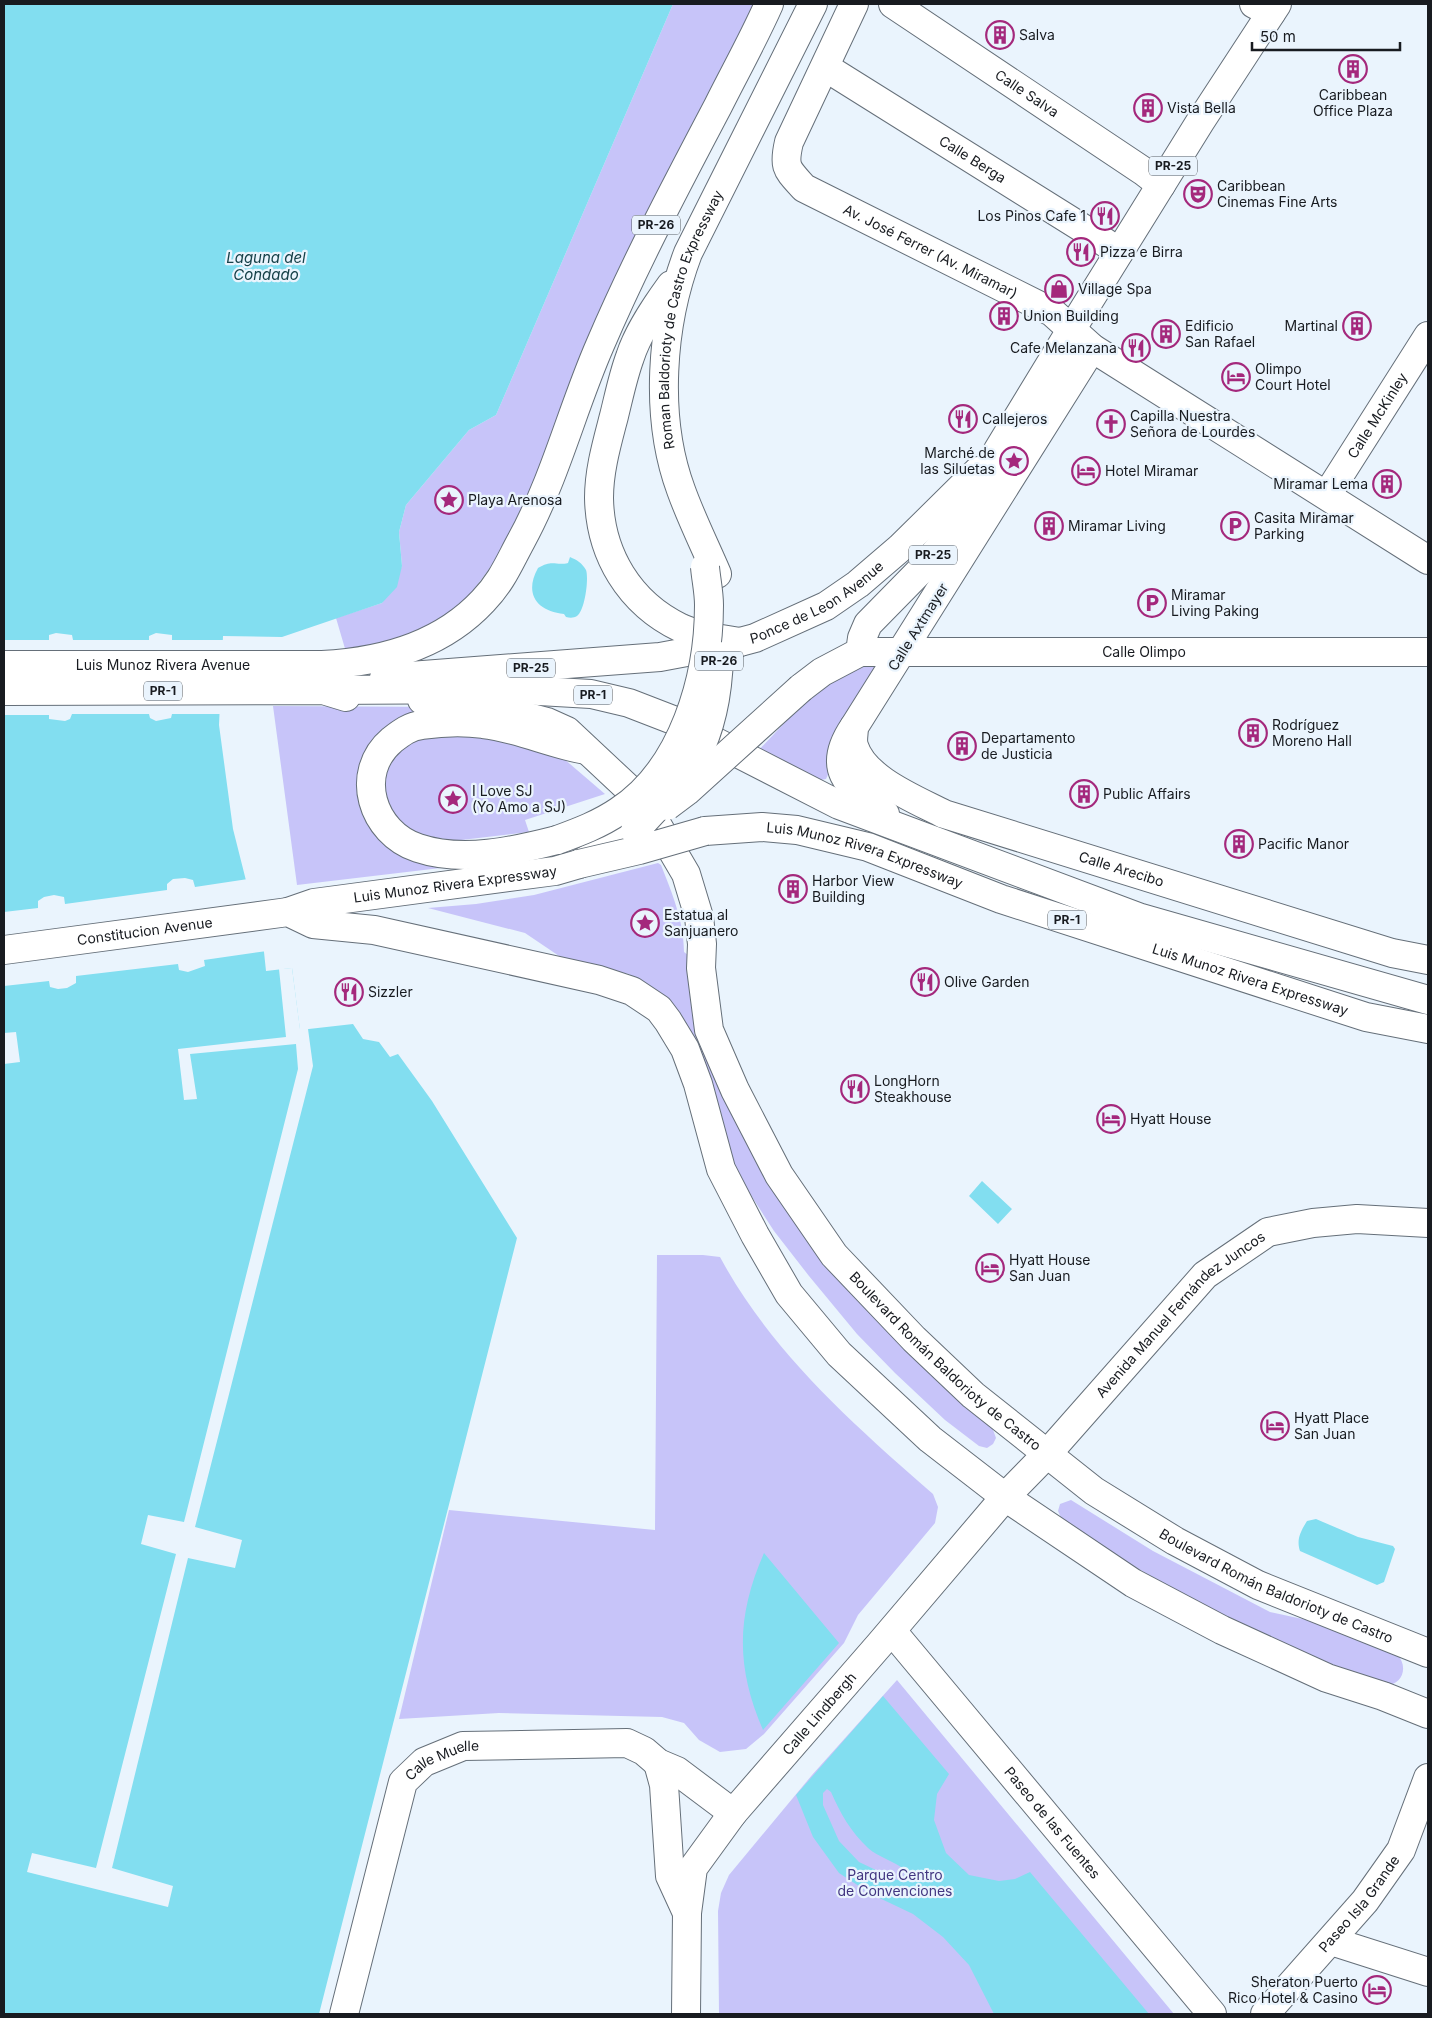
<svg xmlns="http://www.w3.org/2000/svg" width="1432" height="2018" font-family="Inter,sans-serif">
  <rect width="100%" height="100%" fill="#eaf4fd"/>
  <path fill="#c7c4f9" d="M673 4H754L596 320 532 490 515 528 495 561 469 596 443 619 415 633 383 645 346 652 336 618 382 603 402 566 399 532 406 505 469 430 496 415Z
    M875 664 877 669 826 779 815 781 756 753 823 682 866 665Z
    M273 706 443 707 404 718 365 812 449 867 297 885Z
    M482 735 563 758 605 794 525 820 529 832 453 841 424 837 410 831 393 815 383 797 387 760 393 750 423 736Z
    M658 863 661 865C672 893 684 921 684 952L688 955 693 1003 873 1315C910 1356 949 1394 992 1427L996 1438 993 1444 987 1448 979 1446 945 1420 895 1373 857 1334 809 1276 774 1231 745 1186 729 1156 659 996 629 974 565 960 525 933 428 908 476 904 534 895Z
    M657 1255H703L720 1257C771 1352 853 1424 933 1494L938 1507 935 1523 858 1615 844 1643 764 1734 746 1749 720 1752 699 1740 684 1723 662 1717 499 1713 399 1719 449 1510 655 1530Z
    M1071 1500 1153 1551 1270 1612 1321 1623 1397 1654C1410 1668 1401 1688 1382 1685 1270 1641 1161 1589 1062 1520L1058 1511 1060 1504Z
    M897 1680 1174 2014H719L718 1911 721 1893 729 1875 812 1775Z"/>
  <path fill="#82def0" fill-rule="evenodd" d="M4 4H673L496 415 469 430 406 505 399 532 402 566 397 587 382 603 282 637 223 636 219 725 233 829 264 952 266 971 292 968 300 1030 353 1024 363 1039 379 1042 390 1057 398 1054 432 1101 517 1238 319 2014H4Z
    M570 557C577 560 582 563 586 570 589 578 585 611 577 616 574 618 570 618 566 617L564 614C536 611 524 593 538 568 553 559 555 566 568 563Z
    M633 923a13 13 0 1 1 26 0a13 13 0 1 1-26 0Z
    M982 1181 1012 1209 998 1224 969 1196Z
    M1316 1519 1358 1537 1393 1546 1395 1549 1384 1582 1377 1585 1300 1551C1296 1539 1301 1531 1307 1521Z
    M764 1553 839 1643 763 1730C736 1667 736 1617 764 1553Z
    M883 1696 949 1774 937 1794 934 1820 946 1853 969 1875 999 1881 1015 1879 1030 1872 1149 2014H994L969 1965 943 1937 913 1914 871 1894 839 1873 813 1837 796 1795ZM827 1789 831 1792C840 1813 851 1832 868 1848 878 1857 894 1861 905 1870L904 1879 897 1880 859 1862 839 1841 823 1805V1793Z"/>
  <path fill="#eaf4fd" d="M56 633 72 635 73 640H149V636L156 633 172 635V640H225L222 714H172L171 718 156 721 150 718 149 714H72L70 719 65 721 49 719V715H4V640H49V635Z
    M185 878 193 880 195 887 248 879 267 951 204 960 205 966 188 972 179 970 178 964 76 976V983L67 988 58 989 50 987 49 981 4 986V912L38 908V901L44 897 54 895 64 897 65 904 167 890V884L173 879Z
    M292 968 300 1029H308L313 1066 195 1527 242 1540 235 1568 188 1558 112 1868 173 1886 168 1907 27 1872 32 1853 96 1868 176 1554 141 1544 148 1515 184 1522 298 1069 296 1044 190 1054 197 1099 184 1100 178 1049 286 1037 279 969Z
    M16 1032 20 1062 4 1064V1033Z"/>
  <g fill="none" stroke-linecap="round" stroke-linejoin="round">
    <defs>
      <g id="minor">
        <path id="s1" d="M854 4 789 142C783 168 787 169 804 188L1052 312 1092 348 1428 560"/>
        <path id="s2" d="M893 4 1143 171 1161 185"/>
        <path d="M1254 4 1271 13"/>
        <path id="s3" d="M825 67 1100 239 1119 252"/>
        <path id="s4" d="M1092 348 854 727C854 733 852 740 854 746 864 779 915 799 944 814L1392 953 1428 960"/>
        <path id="s5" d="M1327 495 1428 336"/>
        <path id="s6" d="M860 652H1428"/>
        <path id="s7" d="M892 1631 1212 2014"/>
        <path d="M658 1763 664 1785 670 1876 687 1913"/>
        <path d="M1331 1941 1428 1972"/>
        <path id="s8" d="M344 2014 403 1782 424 1762 463 1746 627 1743 644 1751 658 1763 677 1771 733 1813"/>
        <path id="s9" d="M686 2014 687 1913 693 1868 733 1813 880 1644 1005 1497"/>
        <path id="s10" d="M1265 2014 1365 1901 1401 1850 1428 1778"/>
      </g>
      <g id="major">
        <path id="s11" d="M4 665H322"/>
        <path id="s12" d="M384 678 660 657 740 642 755 638 826 606 858 584 900 548 978 471"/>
        <path d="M801 688 822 672 860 652 862 638 868 624 920 571 944 542 967 510 985 480 998 450 1071 330 1200 122 1277 4"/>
        <path d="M4 691 323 690 346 697"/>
        <path id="s13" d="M422 700H438L505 711 547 722 567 731 645 804 686 874 699 917 702 944 701 968 709 1030 735 1090 779 1175 834 1255 914 1339 973 1395 1094 1491 1175 1541 1258 1585 1428 1653"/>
        <path id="s14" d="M4 950 288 912 313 924 374 930 599 980 632 991 659 1009 668 1021 685 1049 698 1084 721 1169 755 1235 789 1294 839 1354 930 1439 1005 1497 1133 1583 1222 1630 1327 1678 1383 1696 1428 1714"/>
        <path id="s15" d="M1005 1497 1048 1453 1205 1275 1268 1232 1313 1223 1357 1219 1428 1223"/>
      </g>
      <g id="highway">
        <path d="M671 285C655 307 638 332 630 357 623 376 619 396 614 416 607 443 599 470 599 498 600 554 629 603 681 628 699 636 720 639 740 642"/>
        <path id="s16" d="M717 574C705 546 691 518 681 490 654 417 661 324 688 253L813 4"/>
        <path d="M322 665C381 662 441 646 483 601 502 581 508 565 521 541 555 479 572 409 600 345 635 263 677 184 718 106 735 72 754 38 769 4"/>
        <path d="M323 690 504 689 591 694 629 703 673 720 839 805 1141 918 1428 1000"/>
        <path d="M854 727C824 771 850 787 885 814"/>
        <path id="s17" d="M705 831 762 827 797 830 868 847 1001 899 1366 1017 1428 1029"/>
        <path d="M557 840C514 851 463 863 418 848 372 833 353 773 392 740 401 733 410 726 422 725 442 722 463 721 483 724 518 728 551 744 586 750"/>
        <path id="s18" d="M288 912 314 903 555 871 579 864 635 831"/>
      </g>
    </defs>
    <use href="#minor" stroke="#656f79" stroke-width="30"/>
    <use href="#major" stroke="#656f79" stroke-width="30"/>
    <use href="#highway" stroke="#656f79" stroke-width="30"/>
    <use href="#minor" stroke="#fff" stroke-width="28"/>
    <use href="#major" stroke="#fff" stroke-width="28"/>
    <use href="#highway" stroke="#fff" stroke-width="28"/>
    <defs>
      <path id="major-bridge" d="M667 806 687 791 801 688"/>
      <path id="highway-bridge" d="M635 831C653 811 673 791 688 770 711 736 718 695 719 656
        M557 840C579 832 600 824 619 811 683 769 709 678 709 605 709 592 706 579 705 567
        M579 864 639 850 705 831"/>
    </defs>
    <use href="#major-bridge" stroke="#656f79" stroke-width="30" stroke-linecap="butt"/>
    <use href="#highway-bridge" stroke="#656f79" stroke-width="30" stroke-linecap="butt"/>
    <use href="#major-bridge" stroke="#fff" stroke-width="28"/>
    <use href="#highway-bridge" stroke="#fff" stroke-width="28"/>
  </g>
  <defs>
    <symbol id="building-ring" viewBox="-11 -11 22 22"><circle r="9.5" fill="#eaf4fd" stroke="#a4287c" stroke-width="1.5"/><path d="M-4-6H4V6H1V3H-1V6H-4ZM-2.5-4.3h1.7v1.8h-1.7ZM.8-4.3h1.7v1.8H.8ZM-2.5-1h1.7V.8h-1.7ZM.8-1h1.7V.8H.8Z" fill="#a4287c"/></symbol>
    <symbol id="theatre-ring" viewBox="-11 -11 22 22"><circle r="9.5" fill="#eaf4fd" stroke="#a4287c" stroke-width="1.5"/><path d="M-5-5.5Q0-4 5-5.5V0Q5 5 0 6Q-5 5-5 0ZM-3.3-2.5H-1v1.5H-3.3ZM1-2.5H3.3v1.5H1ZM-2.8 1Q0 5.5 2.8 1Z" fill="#a4287c"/></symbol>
    <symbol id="restaurant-ring" viewBox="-11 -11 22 22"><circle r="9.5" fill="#eaf4fd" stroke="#a4287c" stroke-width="1.5"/><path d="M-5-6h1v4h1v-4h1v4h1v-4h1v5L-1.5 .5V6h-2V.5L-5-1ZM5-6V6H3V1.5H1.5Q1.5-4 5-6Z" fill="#a4287c"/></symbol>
    <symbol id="shop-ring" viewBox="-11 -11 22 22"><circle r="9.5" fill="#eaf4fd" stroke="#a4287c" stroke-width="1.5"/><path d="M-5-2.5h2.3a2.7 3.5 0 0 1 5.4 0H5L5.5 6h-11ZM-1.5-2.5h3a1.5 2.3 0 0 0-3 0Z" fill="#a4287c"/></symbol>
    <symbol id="hotel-ring" viewBox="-11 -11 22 22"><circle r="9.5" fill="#eaf4fd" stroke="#a4287c" stroke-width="1.5"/><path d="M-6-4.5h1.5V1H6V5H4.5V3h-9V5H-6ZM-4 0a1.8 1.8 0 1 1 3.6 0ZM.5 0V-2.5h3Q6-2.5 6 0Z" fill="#a4287c"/></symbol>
    <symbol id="church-ring" viewBox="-11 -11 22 22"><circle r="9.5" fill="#eaf4fd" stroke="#a4287c" stroke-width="1.5"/><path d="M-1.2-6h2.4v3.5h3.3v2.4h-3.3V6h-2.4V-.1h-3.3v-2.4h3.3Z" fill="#a4287c"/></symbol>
    <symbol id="sight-ring" viewBox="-11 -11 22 22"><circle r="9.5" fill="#eaf4fd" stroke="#a4287c" stroke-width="1.5"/><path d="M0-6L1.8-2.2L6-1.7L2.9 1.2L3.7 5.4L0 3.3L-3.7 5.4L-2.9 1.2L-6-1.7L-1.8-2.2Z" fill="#a4287c"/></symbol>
    <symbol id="parking-ring" viewBox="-11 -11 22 22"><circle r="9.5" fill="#eaf4fd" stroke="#a4287c" stroke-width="1.5"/><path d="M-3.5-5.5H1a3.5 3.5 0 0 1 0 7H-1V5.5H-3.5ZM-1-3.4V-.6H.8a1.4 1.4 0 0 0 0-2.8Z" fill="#a4287c"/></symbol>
  </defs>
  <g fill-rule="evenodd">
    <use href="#building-ring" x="984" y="19" width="32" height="32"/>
    <use href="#building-ring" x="1337" y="53" width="32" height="32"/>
    <use href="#building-ring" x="1132" y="92" width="32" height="32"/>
    <use href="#theatre-ring" x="1182" y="178" width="32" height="32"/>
    <use href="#restaurant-ring" x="1089" y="200" width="32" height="32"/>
    <use href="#restaurant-ring" x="1065" y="236" width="32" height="32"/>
    <use href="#shop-ring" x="1043" y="273" width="32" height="32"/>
    <use href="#building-ring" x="988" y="300" width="32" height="32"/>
    <use href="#building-ring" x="1341" y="310" width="32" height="32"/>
    <use href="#building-ring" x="1150" y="318" width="32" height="32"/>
    <use href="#restaurant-ring" x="1120" y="332" width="32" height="32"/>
    <use href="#hotel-ring" x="1220" y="361" width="32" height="32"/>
    <use href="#restaurant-ring" x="947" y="403" width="32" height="32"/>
    <use href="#church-ring" x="1095" y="408" width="32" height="32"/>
    <use href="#sight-ring" x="998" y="445" width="32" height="32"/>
    <use href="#hotel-ring" x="1070" y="455" width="32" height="32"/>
    <use href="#building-ring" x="1371" y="468" width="32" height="32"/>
    <use href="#sight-ring" x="433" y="484" width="32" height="32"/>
    <use href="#building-ring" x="1033" y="510" width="32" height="32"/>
    <use href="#parking-ring" x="1219" y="510" width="32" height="32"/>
    <use href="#parking-ring" x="1136" y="587" width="32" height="32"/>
    <use href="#building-ring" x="1237" y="717" width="32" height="32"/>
    <use href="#building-ring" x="946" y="730" width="32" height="32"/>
    <use href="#building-ring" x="1068" y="778" width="32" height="32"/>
    <use href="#sight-ring" x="437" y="783" width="32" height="32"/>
    <use href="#building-ring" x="1223" y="828" width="32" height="32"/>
    <use href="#building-ring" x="777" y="873" width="32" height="32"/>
    <use href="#sight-ring" x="629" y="907" width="32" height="32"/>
    <use href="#restaurant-ring" x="909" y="966" width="32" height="32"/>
    <use href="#restaurant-ring" x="333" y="976" width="32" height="32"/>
    <use href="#restaurant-ring" x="839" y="1073" width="32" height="32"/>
    <use href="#hotel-ring" x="1095" y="1103" width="32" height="32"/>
    <use href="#hotel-ring" x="974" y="1252" width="32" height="32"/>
    <use href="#hotel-ring" x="1259" y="1410" width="32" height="32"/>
    <use href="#hotel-ring" x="1361" y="1974" width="32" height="32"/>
  </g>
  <g text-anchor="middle" stroke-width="4.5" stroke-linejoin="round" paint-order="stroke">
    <g fill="#eaf4fd" stroke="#575c62" stroke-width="1">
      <rect x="1149" y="156.5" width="48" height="19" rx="4"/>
      <rect x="632" y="215.5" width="48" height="19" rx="4"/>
      <rect x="909" y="545.5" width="48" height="19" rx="4"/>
      <rect x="695" y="651.5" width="48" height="19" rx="4"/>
      <rect x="507" y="658.5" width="48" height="19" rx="4"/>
      <rect x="144" y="681.5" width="38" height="19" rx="4"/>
      <rect x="574" y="685.5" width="38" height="19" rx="4"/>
      <rect x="1048" y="910.5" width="38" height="19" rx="4"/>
    </g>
    <g font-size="12" font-weight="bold" fill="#181b20">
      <text x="1173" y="170">PR-25</text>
      <text x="656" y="229">PR-26</text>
      <text x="933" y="559">PR-25</text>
      <text x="719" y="665">PR-26</text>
      <text x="531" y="672">PR-25</text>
      <text x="163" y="695">PR-1</text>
      <text x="593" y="699">PR-1</text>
      <text x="1067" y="924">PR-1</text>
    </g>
    <g font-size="14" fill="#181b20" stroke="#eaf4fd" text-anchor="start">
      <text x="1019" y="40">Salva</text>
      <text x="1353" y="100" text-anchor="middle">Caribbean<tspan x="1353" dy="16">Office Plaza</tspan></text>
      <text x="1167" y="113">Vista Bella</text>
      <text x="1217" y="191">Caribbean<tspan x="1217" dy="16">Cinemas Fine Arts</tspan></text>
      <text x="1086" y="221" text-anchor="end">Los Pinos Cafe 1</text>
      <text x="1100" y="257">Pizza e Birra</text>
      <text x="1078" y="294">Village Spa</text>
      <text x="1023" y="321">Union Building</text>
      <text x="1185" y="331">Edificio<tspan x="1185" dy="16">San Rafael</tspan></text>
      <text x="1338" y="331" text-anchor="end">Martinal</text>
      <text x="1117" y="353" text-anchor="end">Cafe Melanzana</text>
      <text x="1255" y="374">Olimpo<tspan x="1255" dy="16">Court Hotel</tspan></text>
      <text x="1130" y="421">Capilla Nuestra<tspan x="1130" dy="16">Señora de Lourdes</tspan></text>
      <text x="982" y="424">Callejeros</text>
      <text x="995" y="458" text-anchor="end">Marché de<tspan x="995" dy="16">las Siluetas</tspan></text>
      <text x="1105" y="476">Hotel Miramar</text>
      <text x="1368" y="489" text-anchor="end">Miramar Lema</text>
      <text x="468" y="505">Playa Arenosa</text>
      <text x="1254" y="523">Casita Miramar<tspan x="1254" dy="16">Parking</tspan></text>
      <text x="1068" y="531">Miramar Living</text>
      <text x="1171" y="600">Miramar<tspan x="1171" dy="16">Living Paking</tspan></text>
      <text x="1272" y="730">Rodríguez<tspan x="1272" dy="16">Moreno Hall</tspan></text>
      <text x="981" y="743">Departamento<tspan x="981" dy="16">de Justicia</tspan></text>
      <text x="472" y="796">I Love SJ<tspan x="472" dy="16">(Yo Amo a SJ)</tspan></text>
      <text x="1103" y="799">Public Affairs</text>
      <text x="1258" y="849">Pacific Manor</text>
      <text x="812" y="886">Harbor View<tspan x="812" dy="16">Building</tspan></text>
      <text x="664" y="920">Estatua al<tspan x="664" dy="16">Sanjuanero</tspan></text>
      <text x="944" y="987">Olive Garden</text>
      <text x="368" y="997">Sizzler</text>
      <text x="874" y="1086">LongHorn<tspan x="874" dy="16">Steakhouse</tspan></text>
      <text x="1130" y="1124">Hyatt House</text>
      <text x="1009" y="1265">Hyatt House<tspan x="1009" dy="16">San Juan</tspan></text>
      <text x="1294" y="1423">Hyatt Place<tspan x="1294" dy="16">San Juan</tspan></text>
      <text x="1358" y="1987" text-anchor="end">Sheraton Puerto<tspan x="1358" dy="16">Rico Hotel &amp; Casino</tspan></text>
    </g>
    <g font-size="14" fill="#181b20" stroke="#eaf4fd">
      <text dy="5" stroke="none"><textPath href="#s2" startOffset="161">Calle Salva</textPath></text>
      <text dy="5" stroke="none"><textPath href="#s3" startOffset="174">Calle Berga</textPath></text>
      <text dy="5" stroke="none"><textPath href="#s1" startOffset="346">Av. José Ferrer (Av. Miramar)</textPath></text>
      <text dy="5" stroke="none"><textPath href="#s16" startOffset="268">Roman Baldorioty de Castro Expressway</textPath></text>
      <text dy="5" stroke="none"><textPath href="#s5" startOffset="94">Calle McKinley</textPath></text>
      <text dy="5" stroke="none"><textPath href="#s12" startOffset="445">Ponce de Leon Avenue</textPath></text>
      <text transform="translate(918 627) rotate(-58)" y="5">Calle Axtmayer</text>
      <text dy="5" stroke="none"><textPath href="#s6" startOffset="284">Calle Olimpo</textPath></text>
      <text dy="5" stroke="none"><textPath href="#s11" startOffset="159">Luis Munoz Rivera Avenue</textPath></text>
      <text dy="5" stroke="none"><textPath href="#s17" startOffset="164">Luis Munoz Rivera Expressway</textPath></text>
      <text dy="5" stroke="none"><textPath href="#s4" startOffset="768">Calle Arecibo</textPath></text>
      <text dy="5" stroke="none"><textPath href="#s18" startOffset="170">Luis Munoz Rivera Expressway</textPath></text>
      <text dy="5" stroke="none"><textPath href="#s14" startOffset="142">Constitucion Avenue</textPath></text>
      <text dy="5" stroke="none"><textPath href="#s17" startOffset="570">Luis Munoz Rivera Expressway</textPath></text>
      <text dy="5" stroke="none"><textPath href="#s15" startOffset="254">Avenida Manuel Fernández Juncos</textPath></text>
      <text dy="5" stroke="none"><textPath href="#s13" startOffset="908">Boulevard Román Baldorioty de Castro</textPath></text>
      <text dy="5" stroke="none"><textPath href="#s13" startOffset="1312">Boulevard Román Baldorioty de Castro</textPath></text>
      <text dy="5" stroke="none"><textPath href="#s9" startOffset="346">Calle Lindbergh</textPath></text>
      <text dy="5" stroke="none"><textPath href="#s8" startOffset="286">Calle Muelle</textPath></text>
      <text dy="5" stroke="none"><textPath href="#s7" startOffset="250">Paseo de las Fuentes</textPath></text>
      <text dy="5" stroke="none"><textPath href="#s10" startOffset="145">Paseo Isla Grande</textPath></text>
    </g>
    <g font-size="14" fill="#423681" stroke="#eaf4fd">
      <text x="895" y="1880">Parque Centro<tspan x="895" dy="16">de Convenciones</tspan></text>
    </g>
    <g font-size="15" font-style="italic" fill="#164149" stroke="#eaf4fd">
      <text x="266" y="263">Laguna del<tspan x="266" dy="17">Condado</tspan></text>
    </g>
  </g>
  <rect width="1432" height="2018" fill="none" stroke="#181b20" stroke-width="10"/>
  <path d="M1252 42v8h148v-8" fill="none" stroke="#181b20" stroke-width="2.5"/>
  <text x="1260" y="42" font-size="15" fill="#181b20" stroke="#eaf4fd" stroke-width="4" paint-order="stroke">50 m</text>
</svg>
